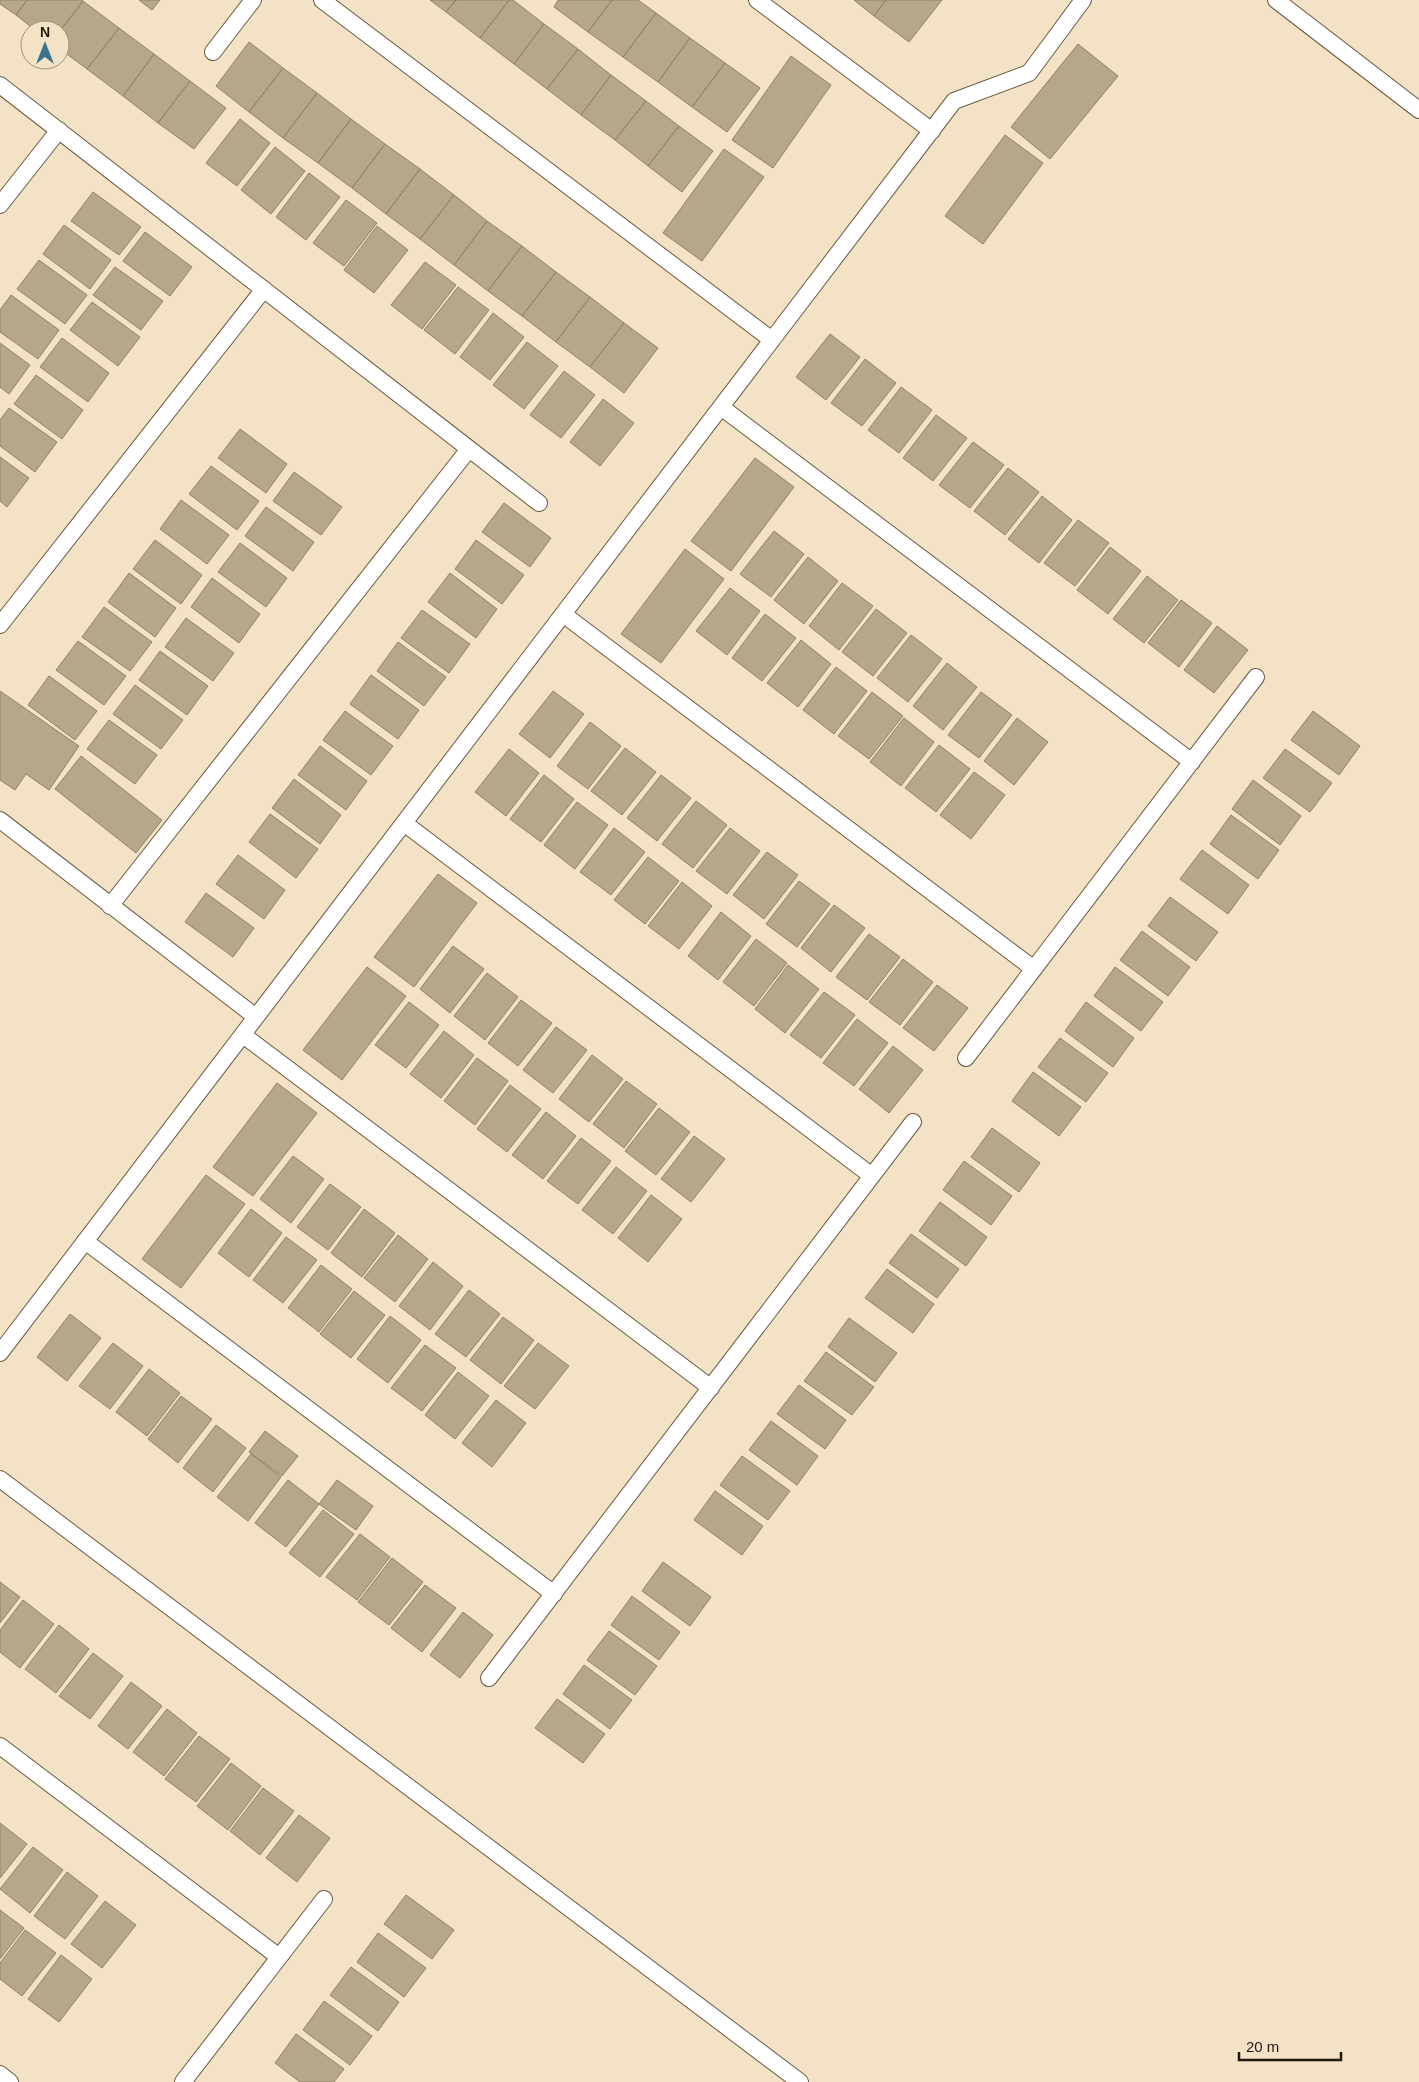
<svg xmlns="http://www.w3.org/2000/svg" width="1419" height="2082" font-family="Helvetica,sans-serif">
  <rect width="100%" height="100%" fill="#f3e2c6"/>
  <path fill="#b6a68b" stroke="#918268" d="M0 0H27L16 15 0 4Z
    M27 0H81L83 1 60 31 35 30 16 15Z
    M139 0H160L152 10Z
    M430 0H456L446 12Z
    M456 0H509L480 38 446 12Z
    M509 0H513L544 24 514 64 480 38Z
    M558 0H612L588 32 554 7Z
    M612 0H638L656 13 623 57 588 32Z
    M854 0H886L874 16Z
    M886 0H942L909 42 874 16Z
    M83 1 119 28 87 69 60 49V31Z
    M656 13 690 38 658 82 623 57Z
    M544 24 578 49 547 89 514 64Z
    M119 28 154 54 123 96 87 69Z
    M690 38 725 63 692 107 658 82Z
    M249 42 283 68 249 112 216 86Z
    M1078 44 1118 76 1050 159 1011 127Z
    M578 49 611 75 581 115 547 89Z
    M154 54 190 81 158 123 123 96Z
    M791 56 831 85 773 168 732 140Z
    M725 63 760 88 727 132 692 107Z
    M283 68 317 93 283 138 249 112Z
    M611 75 646 101 615 140 581 115Z
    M190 81 226 108 194 149 158 123Z
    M317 93 351 119 318 163 283 138Z
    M646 101 679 126 648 166 615 140Z
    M240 119 270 143 237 186 206 163Z
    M351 119 385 144 352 188 318 163Z
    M679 126 713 151 682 192 648 166Z
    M1005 135 1043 163 983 244 945 216Z
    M385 144 420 169 386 214 352 188Z
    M275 147 305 171 271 214 241 190Z
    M724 149 764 177 702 261 663 233Z
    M420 169 454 195 420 239 386 214Z
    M309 173 340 197 306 240 276 217Z
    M93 192 141 227 119 255 71 221Z
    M454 195 487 221 454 265 420 239Z
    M346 200 377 223 344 266 313 243Z
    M487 221 522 246 488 291 454 265Z
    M64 225 111 260 90 289 43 254Z
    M377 226 408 250 374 293 344 270Z
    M145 232 192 267 170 296 123 261Z
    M522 246 556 272 522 316 488 291Z
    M39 260 87 295 65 324 17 289Z
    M425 262 456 285 422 329 391 305Z
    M115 267 163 301 141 330 93 295Z
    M556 272 590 297 556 342 522 316Z
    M458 287 489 310 455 354 424 330Z
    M11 295 59 330 38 359 0 332V310Z
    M590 297 624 323 590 367 556 342Z
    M92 302 140 337 118 366 70 330Z
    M493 313 524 337 490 380 460 357Z
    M624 323 658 348 624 393 590 367Z
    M830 334 860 357 826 400 796 377Z
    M62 338 109 373 88 402 40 367Z
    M527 342 558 366 524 409 493 385Z
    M0 343 30 365 9 394 0 387Z
    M865 359 896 383 862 426 831 403Z
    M564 371 595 395 561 438 530 415Z
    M36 375 83 410 62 439 14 404Z
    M901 387 932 410 899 453 868 430Z
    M603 399 634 423 600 466 570 442Z
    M9 408 57 442 35 472 0 446V420Z
    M936 415 967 438 933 481 903 458Z
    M240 429 287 464 266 493 218 458Z
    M973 442 1004 465 970 508 939 485Z
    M0 457 29 478 7 507 0 501Z
    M755 458 794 487 731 571 691 541Z
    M211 466 259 501 237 530 189 494Z
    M1008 468 1039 492 1005 535 974 511Z
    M294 472 342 507 321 535 273 501Z
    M1042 496 1072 520 1039 563 1008 539Z
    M181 500 229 535 207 564 160 529Z
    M504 503 551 538 530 567 482 532Z
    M266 507 314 542 293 571 245 536Z
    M1078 520 1109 543 1075 586 1044 563Z
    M774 531 804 554 771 597 740 574Z
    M155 540 202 575 181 604 133 569Z
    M476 540 524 575 502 604 455 569Z
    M240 543 287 578 266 607 218 572Z
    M1110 547 1141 571 1108 614 1077 590Z
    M685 549 724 579 661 663 621 634Z
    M808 557 838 581 804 624 774 600Z
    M129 573 176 608 155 637 108 602Z
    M450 573 497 609 476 638 428 602Z
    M1147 576 1178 600 1144 643 1113 619Z
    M212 578 260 614 239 643 191 607Z
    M842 583 873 606 839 650 809 626Z
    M730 588 760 611 727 655 696 631Z
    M1181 600 1212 623 1179 667 1148 643Z
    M104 607 152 642 130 671 82 637Z
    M876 609 907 633 873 676 842 652Z
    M422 610 470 644 449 673 401 638Z
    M765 614 796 638 762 681 732 658Z
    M186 618 234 653 213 681 165 647Z
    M1217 626 1248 650 1214 693 1184 670Z
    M911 635 942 659 908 702 877 678Z
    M801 640 831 664 798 707 767 683Z
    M78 641 126 676 104 705 56 670Z
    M398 642 446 677 424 706 377 671Z
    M160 651 208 686 187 715 139 680Z
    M947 663 977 687 943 730 913 706Z
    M836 667 867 691 834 734 803 710Z
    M371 675 419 710 398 739 350 704Z
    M49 676 97 711 75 740 28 705Z
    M135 685 183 720 161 749 113 714Z
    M0 691 79 746 49 790 26 774 15 790 0 780Z
    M553 691 584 714 550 758 519 734Z
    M872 692 903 716 869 759 838 736Z
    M981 692 1012 715 979 758 948 735Z
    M345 711 393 746 371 775 323 740Z
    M1313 711 1360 746 1339 775 1291 740Z
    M904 718 934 742 901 786 870 762Z
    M1017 718 1048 742 1014 785 984 761Z
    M109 720 157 755 135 784 87 749Z
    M590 722 621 746 588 789 557 766Z
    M939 745 970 769 936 812 905 788Z
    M320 746 367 781 346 810 298 775Z
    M625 748 656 772 622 815 591 791Z
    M509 749 539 773 506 816 475 792Z
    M1285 749 1332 783 1310 812 1263 778Z
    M81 756 162 820 136 853 55 789Z
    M974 772 1005 795 971 839 940 815Z
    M544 775 574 799 541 842 510 819Z
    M661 775 691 798 657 841 627 818Z
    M294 779 341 815 320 844 272 808Z
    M1253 780 1301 816 1280 845 1232 809Z
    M696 801 727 825 693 868 662 844Z
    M577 802 608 825 575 869 544 845Z
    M270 814 318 849 296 878 249 842Z
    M1231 815 1279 850 1258 879 1210 844Z
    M614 828 645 852 611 895 580 872Z
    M730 828 760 851 727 894 696 871Z
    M1202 850 1249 885 1228 914 1180 879Z
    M767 852 798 875 764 919 733 895Z
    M238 855 285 890 264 919 216 884Z
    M648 857 679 881 645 924 614 900Z
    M438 874 477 903 414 987 374 957Z
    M799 881 830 904 797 947 766 924Z
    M682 882 712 906 679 949 648 926Z
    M206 893 254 928 233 957 185 922Z
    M1170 897 1218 932 1196 961 1148 926Z
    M834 905 865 928 831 972 801 948Z
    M721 912 751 936 718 980 688 956Z
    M1142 931 1190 967 1168 996 1120 960Z
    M869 934 900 957 867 1000 836 977Z
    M756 939 787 963 754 1006 723 982Z
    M453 946 484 969 450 1013 420 989Z
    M903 959 933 982 900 1025 869 1002Z
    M788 965 819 989 785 1033 755 1009Z
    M367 967 406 996 342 1080 303 1050Z
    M1115 967 1163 1002 1141 1031 1094 996Z
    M487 973 518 997 485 1040 454 1016Z
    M937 985 968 1008 934 1051 903 1028Z
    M824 992 855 1015 821 1058 790 1035Z
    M521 1000 552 1023 518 1066 488 1043Z
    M409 1002 439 1025 406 1068 375 1045Z
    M1086 1002 1134 1038 1113 1067 1065 1031Z
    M857 1019 888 1043 854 1086 823 1063Z
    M556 1027 587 1050 553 1093 523 1070Z
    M444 1031 474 1055 441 1098 410 1074Z
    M1060 1038 1108 1073 1086 1102 1038 1067Z
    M893 1046 923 1070 889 1113 859 1089Z
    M592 1055 623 1079 589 1122 559 1099Z
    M477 1058 508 1081 475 1125 444 1101Z
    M1033 1072 1081 1107 1059 1136 1012 1101Z
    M626 1081 657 1104 624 1148 593 1124Z
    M277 1083 317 1113 253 1196 213 1167Z
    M510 1085 541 1109 507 1152 477 1129Z
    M659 1108 690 1132 656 1175 625 1151Z
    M546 1112 576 1136 543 1179 512 1155Z
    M992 1128 1040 1163 1019 1192 971 1157Z
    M694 1136 725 1159 691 1202 661 1179Z
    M581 1138 611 1161 578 1204 547 1181Z
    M293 1156 324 1179 291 1223 260 1199Z
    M964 1161 1012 1196 991 1225 943 1190Z
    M616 1167 647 1191 613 1234 582 1210Z
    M206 1175 245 1204 181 1288 142 1259Z
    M330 1184 361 1207 328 1250 297 1227Z
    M651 1195 682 1219 648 1262 618 1238Z
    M940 1202 987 1237 966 1266 919 1231Z
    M251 1209 282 1233 249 1277 218 1253Z
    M364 1209 395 1233 362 1277 331 1253Z
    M911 1234 959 1269 937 1298 889 1263Z
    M398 1235 428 1259 395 1302 364 1278Z
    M286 1237 317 1260 283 1303 253 1280Z
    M433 1262 463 1286 430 1330 399 1306Z
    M321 1265 352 1289 319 1332 288 1308Z
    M887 1269 934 1304 913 1333 865 1298Z
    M469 1290 500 1314 466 1357 435 1334Z
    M354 1291 385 1315 351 1358 320 1334Z
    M70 1314 101 1338 67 1381 37 1357Z
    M390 1316 421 1340 388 1383 357 1359Z
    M503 1317 534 1340 501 1384 470 1360Z
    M849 1318 897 1353 875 1382 828 1347Z
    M113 1343 143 1366 110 1409 79 1386Z
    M538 1343 569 1366 535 1409 504 1386Z
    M425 1345 456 1368 422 1411 391 1388Z
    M826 1352 874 1387 852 1415 804 1381Z
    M149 1369 180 1393 147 1436 116 1412Z
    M458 1372 489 1396 455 1439 425 1415Z
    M799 1385 846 1420 825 1449 777 1414Z
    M181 1396 212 1419 178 1463 148 1439Z
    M496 1400 526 1423 492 1467 462 1443Z
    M771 1421 818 1456 797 1485 749 1450Z
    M216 1425 246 1448 213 1492 183 1468Z
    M265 1431 298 1456 282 1476 249 1452Z
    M251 1454 281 1477 248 1521 217 1497Z
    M742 1456 790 1491 768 1520 720 1485Z
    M288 1480 319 1504 286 1547 255 1523Z
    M337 1480 373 1506 356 1530 319 1504Z
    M715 1491 763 1526 742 1555 694 1520Z
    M323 1510 354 1534 320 1577 289 1553Z
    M360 1534 390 1557 357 1600 326 1577Z
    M392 1558 423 1582 389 1625 358 1602Z
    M663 1562 711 1597 690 1626 642 1591Z
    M0 1582 20 1597 0 1623Z
    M425 1585 456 1608 422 1652 391 1628Z
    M632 1596 680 1632 659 1660 611 1625Z
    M23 1600 54 1624 20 1668 0 1652V1630Z
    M463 1612 493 1635 460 1678 430 1655Z
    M59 1625 89 1649 56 1693 25 1669Z
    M609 1631 657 1666 635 1695 587 1660Z
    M93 1653 123 1676 90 1719 59 1696Z
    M584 1665 632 1700 610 1729 563 1694Z
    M131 1682 162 1706 128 1749 98 1726Z
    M557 1699 605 1734 583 1763 535 1728Z
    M167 1709 197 1733 164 1776 133 1752Z
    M199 1736 230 1759 196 1802 165 1779Z
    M231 1763 261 1786 228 1830 197 1806Z
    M263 1788 294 1811 260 1855 230 1831Z
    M299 1815 330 1838 297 1882 266 1858Z
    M0 1823 27 1844 0 1878Z
    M33 1847 63 1870 30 1913 0 1889Z
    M67 1872 98 1896 65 1939 34 1916Z
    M406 1895 454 1930 432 1959 384 1924Z
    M105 1901 136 1925 102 1968 71 1944Z
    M0 1910 24 1928 0 1959Z
    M25 1930 56 1953 22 1996 0 1979V1963Z
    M378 1933 426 1968 404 1997 357 1962Z
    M61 1955 92 1979 59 2022 28 1999Z
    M351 1967 399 2002 378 2031 330 1995Z
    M324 2001 372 2036 350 2065 303 2030Z
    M296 2034 344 2069 334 2082H300L275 2063Z"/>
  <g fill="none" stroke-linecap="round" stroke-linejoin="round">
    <defs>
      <path id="service" d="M322 0 772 340
        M757 0 932 131
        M1276 0 1419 110
        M213 52 253 0
        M0 85 539 503
        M0 205 59 130
        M721 407 1192 762
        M563 614 1034 969
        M0 625 264 289
        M0 820 256 1017
        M404 823 872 1176
        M110 906 469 449
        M243 1035 711 1388
        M966 1058 1256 677
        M85 1241 554 1594
        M0 1353 954 101 1029 73 1083 0
        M0 1479 800 2082
        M489 1678 913 1122
        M0 1746 279 1957
        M0 2074 10 2082
        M183 2082 324 1899"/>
    </defs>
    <use href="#service" stroke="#695b42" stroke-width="18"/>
    <use href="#service" stroke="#fff" stroke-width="16"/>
  </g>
  <g transform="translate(45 45)"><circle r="24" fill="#f3e2c6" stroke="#9e917c"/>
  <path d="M0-4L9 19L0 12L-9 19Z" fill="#3b728d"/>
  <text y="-8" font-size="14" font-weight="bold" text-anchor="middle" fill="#1e180e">N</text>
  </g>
  <path d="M1239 2052v8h102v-8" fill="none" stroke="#1e180e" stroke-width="2.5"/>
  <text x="1246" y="2052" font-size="15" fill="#1e180e" stroke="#f3e2c6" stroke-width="4" paint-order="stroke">20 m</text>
</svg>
